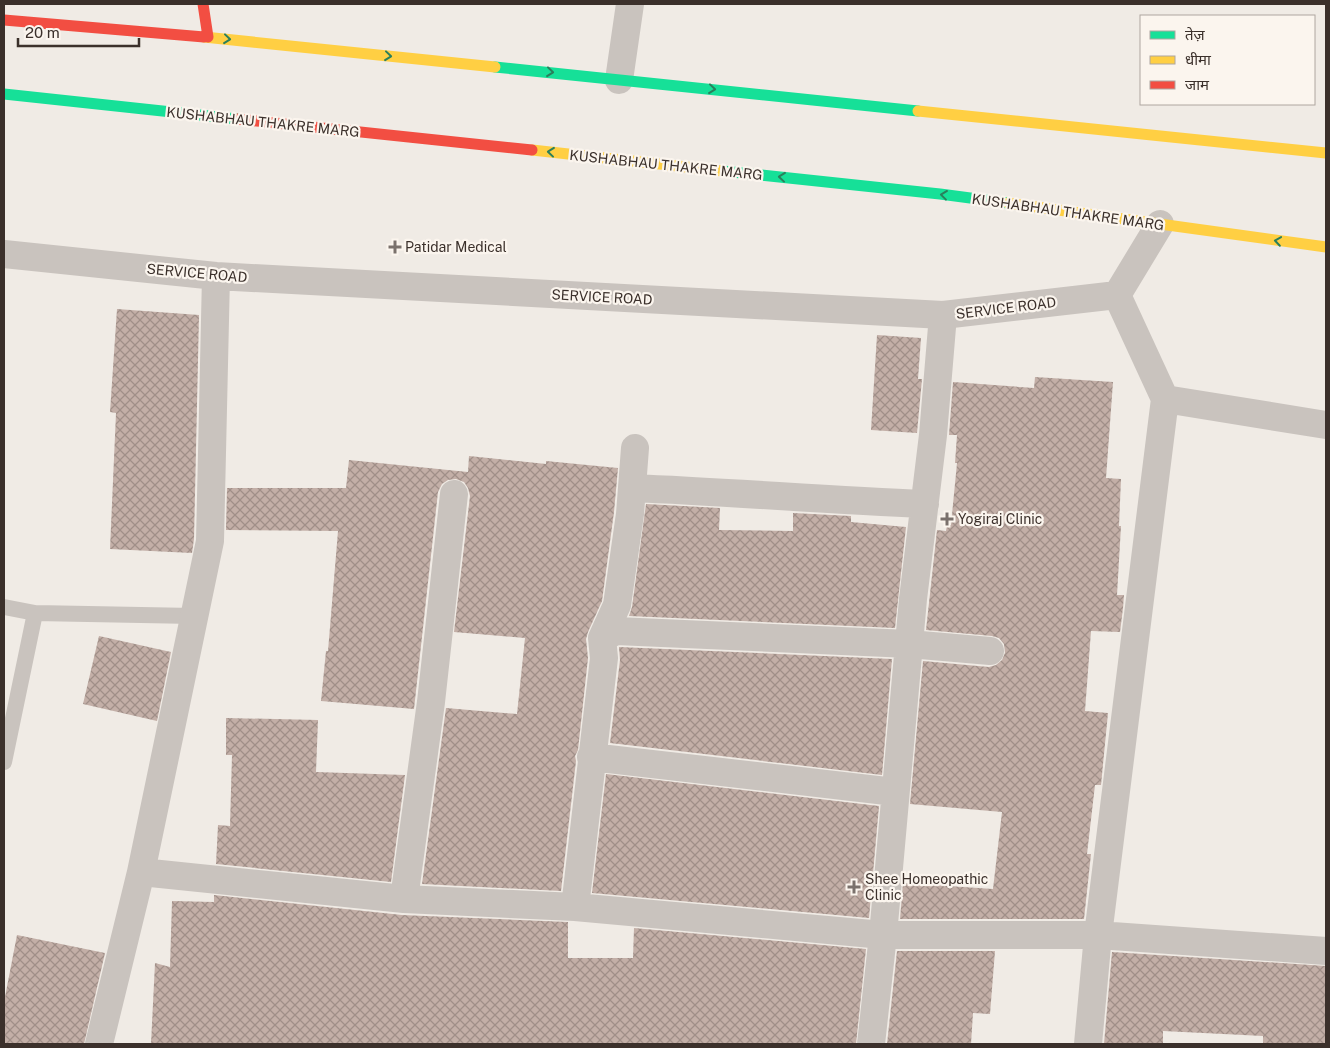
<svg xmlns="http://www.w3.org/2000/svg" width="1330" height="1048" font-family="'Public Sans','Noto Sans Devanagari',sans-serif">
  <defs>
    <pattern id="building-cross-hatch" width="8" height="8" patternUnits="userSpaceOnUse" patternTransform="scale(1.25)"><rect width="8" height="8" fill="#c3afa7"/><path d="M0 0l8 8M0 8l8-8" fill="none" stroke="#a08f88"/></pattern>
  </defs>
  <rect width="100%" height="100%" fill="#f0ebe5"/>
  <path fill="url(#building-cross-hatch)" d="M117 309 199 315 194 539 192 553 110 549 116 413 110 412Z
    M877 335 921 338 918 379H922L917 433 871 430Z
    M1035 377 1113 382 1106 478 1121 479 1119 526H1121L1117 595H1124L1123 608 1120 632 1091 631 1085 711 1108 713 1101 785H1095L1087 854H1091L1084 919H900L903 883 993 889 1002 812 910 804 923 661 989 667 996 665 1002 660 1005 653 1004 644 999 638 992 636 926 630 937 530 946 531 947 525H951L957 463H955L957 435H949L953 382 1034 388Z
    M469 456 546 464V461L618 468 614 512 602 601 588 632 586 639 588 658 578 750 575 756 576 761 561 891 422 884 446 708 517 714 525 638 454 632 470 496 468 488 464 482 456 479 448 480 442 484 438 492 414 709 321 701 326 651H328L338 531 226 530 227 488H346L349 460 468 472Z
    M646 504 720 508 719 530 793 531V513L851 516V522L906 527 895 628 629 616 632 607Z
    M99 636 171 652 157 721 83 704Z
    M619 647 892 659 882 775 610 743 620 660Z
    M226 718 318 720 316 772 405 775 391 882 216 864 218 825 230 826 232 755H226Z
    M606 774 879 806 869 918 592 893Z
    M214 895 402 915 568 922V958H633L634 928 866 949 856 1044H151L155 963 170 967 172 901 214 902Z
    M17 935 105 953 84 1044H4V1002Z
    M897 951H995L990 1014 973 1013 971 1044H887Z
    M1112 952 1326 966V1044H1263V1036L1163 1031V1044H1104Z"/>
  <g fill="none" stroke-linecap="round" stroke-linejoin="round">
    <path stroke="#c9c3be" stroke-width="16" d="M4 607 35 613 4 762
      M35 613 194 616"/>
    <path stroke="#c9c3be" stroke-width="28" d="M619 80 630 4
      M4 254 216 276 943 315 1117 295 1160 224
      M1117 295 1165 399 1326 425
      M632 488C730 492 827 500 925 504
      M602 638 617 605 630 514 635 448
      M591 757 895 792
      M141 872 404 899 575 907 883 935H1098L1326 951
      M404 899 431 702 454 494
      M575 907 604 658 602 638 616 631 909 644 990 651
      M99 1044 141 872 210 541 216 276
      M871 1044 883 935 913 599 933 435 943 315
      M1088 1044 1098 935 1165 399"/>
    <path stroke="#16e098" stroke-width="11" d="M495 67 918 111
      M4 94 237 119
      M723 171 940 194 1008 203"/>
    <path stroke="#ffcf43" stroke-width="11" d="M204 37 495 67
      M918 111 1326 153
      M532 150 723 171
      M1008 203 1326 247"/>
    <path stroke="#f24e42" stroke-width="11" d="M203 4 208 37
      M4 20 204 37
      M237 119 532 150"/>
  </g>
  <defs><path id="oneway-chevron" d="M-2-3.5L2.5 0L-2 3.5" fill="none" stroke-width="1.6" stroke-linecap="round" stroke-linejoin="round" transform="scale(1.25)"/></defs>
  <g stroke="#2a7f5c">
    <use href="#oneway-chevron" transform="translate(227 39) rotate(6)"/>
    <use href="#oneway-chevron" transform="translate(388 56) rotate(6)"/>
    <use href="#oneway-chevron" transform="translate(550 72) rotate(6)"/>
    <use href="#oneway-chevron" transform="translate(712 89) rotate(6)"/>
    <use href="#oneway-chevron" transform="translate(551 152) rotate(-174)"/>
    <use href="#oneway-chevron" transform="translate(782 177) rotate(-174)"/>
    <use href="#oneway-chevron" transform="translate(944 195) rotate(-173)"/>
    <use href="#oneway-chevron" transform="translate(1278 241) rotate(-172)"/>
  </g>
  <g fill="#7a716c" stroke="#fbf5ee" stroke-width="2">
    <path d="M392.5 239.5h5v5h5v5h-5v5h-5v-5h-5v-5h5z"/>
    <path d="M944.5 511.5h5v5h5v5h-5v5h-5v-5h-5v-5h5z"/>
    <path d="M851.5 879.5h5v5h5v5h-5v5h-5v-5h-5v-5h5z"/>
  </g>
  <g text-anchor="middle" stroke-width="4.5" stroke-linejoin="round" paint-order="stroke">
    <g font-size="14" fill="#3b302b" stroke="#fbf5ee">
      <text transform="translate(263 122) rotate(6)" y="5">KUSHABHAU THAKRE MARG</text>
      <text transform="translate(666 165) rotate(6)" y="5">KUSHABHAU THAKRE MARG</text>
      <text transform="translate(1068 212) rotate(8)" y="5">KUSHABHAU THAKRE MARG</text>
      <text transform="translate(197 273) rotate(5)" y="5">SERVICE ROAD</text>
      <text transform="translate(602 297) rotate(3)" y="5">SERVICE ROAD</text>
      <text transform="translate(1006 308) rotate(-7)" y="5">SERVICE ROAD</text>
    </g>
    <g font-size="14" fill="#3b302b" stroke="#fbf5ee" text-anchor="start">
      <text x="405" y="252">Patidar Medical</text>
      <text x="958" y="524">Yogiraj Clinic</text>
      <text x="865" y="884">Shee Homeopathic<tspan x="865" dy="16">Clinic</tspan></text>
    </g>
  </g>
  <rect width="1330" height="1048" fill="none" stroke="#3b302b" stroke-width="10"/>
  <rect x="1140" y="15" width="175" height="90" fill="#fbf5ee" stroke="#aea6a0"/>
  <rect x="1150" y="31" width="25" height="8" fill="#16e098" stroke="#aea6a0"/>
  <text x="1185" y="40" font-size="15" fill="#3b302b">तेज़</text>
  <rect x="1150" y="56" width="25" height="8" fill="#ffcf43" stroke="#aea6a0"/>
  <text x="1185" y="65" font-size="15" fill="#3b302b">धीमा</text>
  <rect x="1150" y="81" width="25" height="8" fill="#f24e42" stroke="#aea6a0"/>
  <text x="1185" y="90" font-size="15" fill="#3b302b">जाम</text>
  <path d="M18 38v8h121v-8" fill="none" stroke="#3b302b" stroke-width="2.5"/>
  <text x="25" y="38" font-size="15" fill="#3b302b" stroke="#fbf5ee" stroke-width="4" paint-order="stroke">20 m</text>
</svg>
